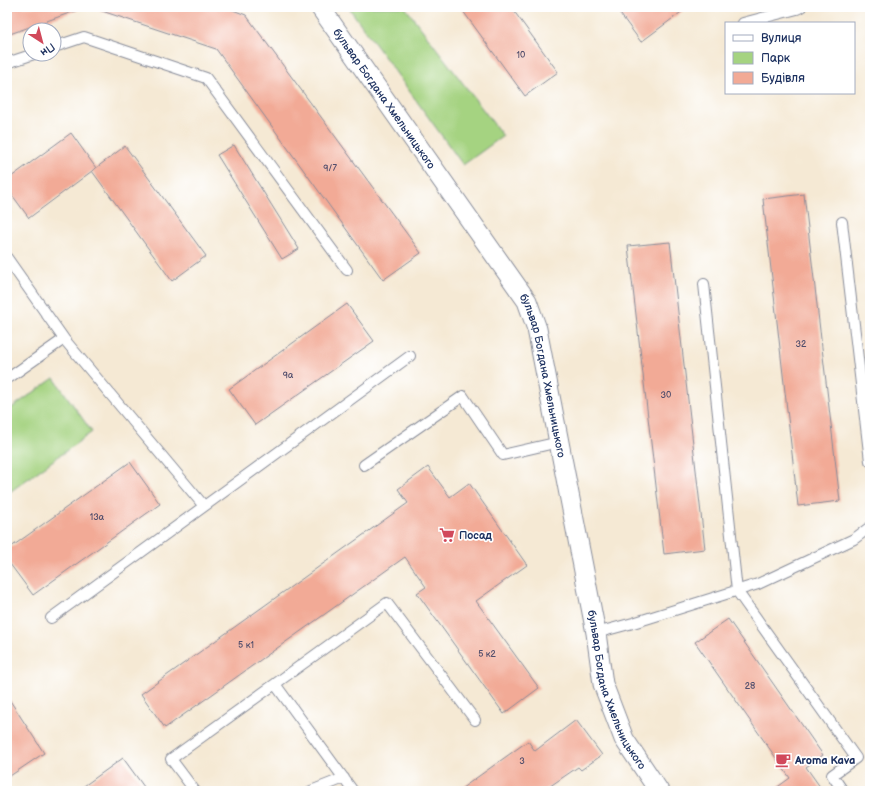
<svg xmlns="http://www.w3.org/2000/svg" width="877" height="798" font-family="'Balsamiq Sans',sans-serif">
  <rect width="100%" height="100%" fill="#fff"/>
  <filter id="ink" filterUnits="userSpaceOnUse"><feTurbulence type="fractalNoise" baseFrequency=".025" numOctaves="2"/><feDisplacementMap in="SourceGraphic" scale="8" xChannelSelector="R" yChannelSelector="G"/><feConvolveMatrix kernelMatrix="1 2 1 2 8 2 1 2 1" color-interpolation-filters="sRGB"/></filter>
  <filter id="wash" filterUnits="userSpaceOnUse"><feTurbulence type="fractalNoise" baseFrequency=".012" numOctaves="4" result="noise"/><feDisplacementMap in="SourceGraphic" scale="16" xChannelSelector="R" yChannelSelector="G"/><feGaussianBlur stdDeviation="0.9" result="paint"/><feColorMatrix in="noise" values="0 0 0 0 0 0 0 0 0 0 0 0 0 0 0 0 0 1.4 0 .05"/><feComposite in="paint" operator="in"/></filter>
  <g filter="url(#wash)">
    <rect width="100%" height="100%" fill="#f5e9d4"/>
    <path fill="#a5d381" stroke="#608170" d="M351 7H405L503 136 463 165 349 8Z
      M54 378 92 432 7 494V411Z"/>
    <g id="blocks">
      <path fill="#f2aa96" d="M7 7H78V10L7 35Z
        M99 7H225L246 15 421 253 383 280 216 49 99 10Z
        M460 7H511L558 72 525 96Z
        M615 7H688L641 42Z
        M71 133 96 168 29 218 7 188V180Z
        M234 145 299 249 282 259 217 155Z
        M125 146 206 256 172 281 92 171Z
        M804 194 840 501 798 506 763 199Z
        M670 242 705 549 664 554 628 246Z
        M347 304 374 341 255 425 229 389Z
        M130 462 160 504 33 595 7 560V550Z
        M428 467 450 497 469 483 527 565 476 601 539 688 504 714 417 593 426 587 405 557 165 728 141 694 408 503 398 489Z
        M728 619 823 755 806 767 823 791H772L790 778 695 642Z
        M7 696 44 753 7 778Z
        M576 720 602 755 581 770 578 767 543 791H458L528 741 535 751Z
        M123 758 147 791H77Z"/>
    </g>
  </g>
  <g filter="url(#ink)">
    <use href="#blocks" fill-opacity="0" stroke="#888c99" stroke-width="1"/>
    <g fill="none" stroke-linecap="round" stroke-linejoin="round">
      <defs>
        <path id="service" d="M743 23 797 9 801 7
          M54 47 84 37 206 78 347 270
          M7 63 34 54
          M842 222 870 461
          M7 258 64 339 204 506
          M704 284 737 591 856 758 832 775 843 791
          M7 379 64 339
          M364 465 463 396 503 455 559 442
          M51 618 410 356
          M596 633 633 623 758 584 854 539 870 527
          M275 684 387 603 475 720
          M195 791 171 759 275 684 353 791
          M311 791 344 778"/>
        <g id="minor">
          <path id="s1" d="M320 7 527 301 537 329 596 633 603 684 624 739 659 791"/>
        </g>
      </defs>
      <use href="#service" stroke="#888c99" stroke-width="12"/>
      <use href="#minor" stroke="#888c99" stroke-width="21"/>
      <use href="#service" stroke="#fff" stroke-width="10"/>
      <use href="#minor" stroke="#fff" stroke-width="19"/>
    </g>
  </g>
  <defs>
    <symbol id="supermarket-bare" viewBox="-9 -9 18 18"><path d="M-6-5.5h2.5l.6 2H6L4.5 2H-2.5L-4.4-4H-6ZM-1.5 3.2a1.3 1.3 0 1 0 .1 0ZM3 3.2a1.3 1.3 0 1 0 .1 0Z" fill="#d1495b" stroke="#fff" stroke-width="2.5" paint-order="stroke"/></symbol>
    <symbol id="cafe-bare" viewBox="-9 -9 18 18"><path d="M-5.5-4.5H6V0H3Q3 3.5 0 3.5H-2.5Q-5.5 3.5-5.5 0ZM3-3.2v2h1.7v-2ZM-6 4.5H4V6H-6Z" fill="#d1495b" stroke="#fff" stroke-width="2.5" paint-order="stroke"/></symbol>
  </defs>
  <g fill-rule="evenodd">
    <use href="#supermarket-bare" x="436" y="524" width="22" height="22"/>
    <use href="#cafe-bare" x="772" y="749" width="22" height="22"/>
  </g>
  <g text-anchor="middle" stroke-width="3.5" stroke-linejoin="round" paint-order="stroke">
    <g font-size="9" fill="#514e6c">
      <text x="521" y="58">10</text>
      <text x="330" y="171">9/7</text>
      <text x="801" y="347">32</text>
      <text x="288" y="378">9а</text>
      <text x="666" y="398">30</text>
      <text x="97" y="520">13а</text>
      <text x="246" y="648">5 к1</text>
      <text x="487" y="657">5 к2</text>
      <text x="750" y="689">28</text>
      <text x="522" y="764">3</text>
    </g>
    <g font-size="11" fill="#1b2f5e" stroke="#fff">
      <text dy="4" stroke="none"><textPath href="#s1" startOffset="112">бульвар Богдана Хмельницького</textPath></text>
      <text dy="4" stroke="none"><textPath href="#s1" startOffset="436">бульвар Богдана Хмельницького</textPath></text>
      <text dy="4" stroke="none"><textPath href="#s1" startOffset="760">бульвар Богдана Хмельницького</textPath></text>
    </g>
    <g font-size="11" font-weight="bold" fill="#1b2f5e" stroke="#fff" text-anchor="start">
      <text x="459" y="539">Посад</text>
      <text x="795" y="764">Aroma Kava</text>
    </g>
  </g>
  <rect width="877" height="798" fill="none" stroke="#fff" stroke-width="24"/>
  <rect x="725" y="22" width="130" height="72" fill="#ffffff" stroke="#a4acbf"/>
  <rect x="733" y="35" width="20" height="6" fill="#ffffff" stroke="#a4acbf"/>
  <text x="761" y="42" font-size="12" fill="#1b2f5e">Вулиця</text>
  <rect x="733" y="52" width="20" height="12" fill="#a5d381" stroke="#a4acbf"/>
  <text x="761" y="62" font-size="12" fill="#1b2f5e">Парк</text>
  <rect x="733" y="72" width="20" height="12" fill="#f2aa96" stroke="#a4acbf"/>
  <text x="761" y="82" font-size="12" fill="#1b2f5e">Будівля</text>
  <g transform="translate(42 42) rotate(144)"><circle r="19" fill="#ffffff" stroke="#a4acbf"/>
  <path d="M0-3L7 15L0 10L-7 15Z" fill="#d1495b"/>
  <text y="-6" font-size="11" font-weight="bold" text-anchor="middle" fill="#1b2f5e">Пн</text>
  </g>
</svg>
